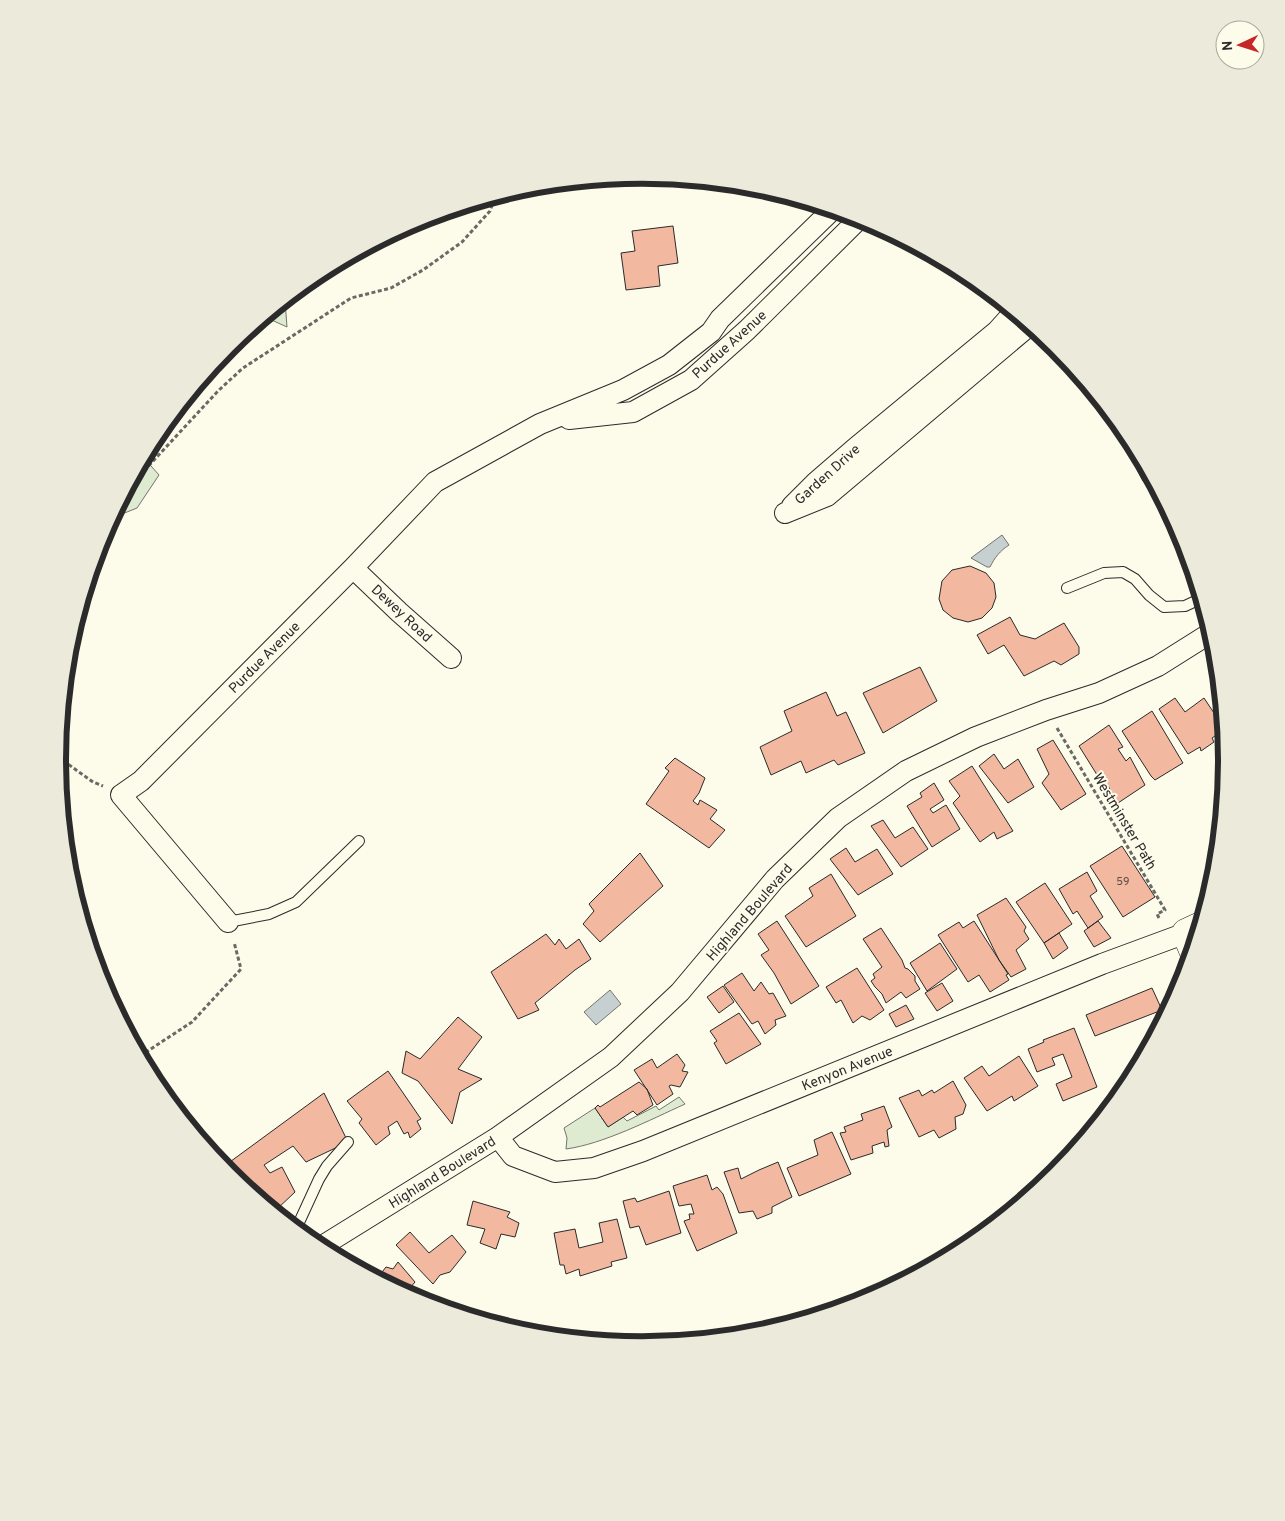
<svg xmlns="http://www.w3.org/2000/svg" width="1285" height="1521" font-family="Overpass,sans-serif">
  <rect width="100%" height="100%" fill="#fdfbea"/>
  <path fill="#deebd1" stroke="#74746e" d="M285 301 287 327 265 317Z
    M144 458 159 475 137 508 112 518Z
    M85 593 73 666 66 673 69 646Z
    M679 1097 685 1104C650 1120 603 1144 566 1149L567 1138 564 1128 595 1108 608 1127 623 1117 627 1121 656 1106 659 1110Z"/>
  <path fill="#c7d0d0" stroke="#74746e" d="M1002 535 1009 545C1000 551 995 557 990 567H987L971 558Z
    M610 990 621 1004 596 1025 584 1012Z"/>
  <path fill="#f2b8a0" stroke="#2b2b2b" d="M718 183 734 185 724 191Z
    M673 226 678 263 658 266 660 286 626 290 621 253 635 251 632 231Z
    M1128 435 1150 476 1143 481 1122 439Z
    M970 566 986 573 994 583 996 597 992 608 982 618 968 622 953 618 943 610 939 599 942 581 952 570Z
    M1010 617 1020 635 1035 639 1064 623 1079 647V654L1061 665 1054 661 1024 676 1004 645 988 654 977 635Z
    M920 667 937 701 883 733 863 693Z
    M826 692 837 716 846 712 865 753 838 765 834 760 806 773 801 761 771 775 760 747 792 731 784 711Z
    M1175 698 1185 712 1204 698 1224 728V730L1212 738 1214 742 1201 751 1200 747 1188 754 1159 709Z
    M1152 711 1183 763 1155 780 1151 776 1122 731Z
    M1109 725 1123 747 1118 749 1126 761 1130 757 1145 785 1118 803 1108 786H1104L1079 746Z
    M1053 740 1086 794 1061 810 1042 783 1049 774 1037 749Z
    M994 754 1004 769 1018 759 1034 787 1008 803 979 766Z
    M675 758 705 778 699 793 693 801 698 805 700 800 717 810 710 819 725 830 709 848 646 804 669 771 665 768Z
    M972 766 1013 831 997 839 994 832 980 842 953 803 960 796 949 781Z
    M934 783 944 800 930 809 933 813 946 805 960 829 932 847 907 806 922 797 920 793Z
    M883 820 895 838 913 827 928 849 901 867 871 826Z
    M1122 846 1155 897 1123 917 1090 866Z
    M846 848 855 862 877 849 893 874 858 895 830 859Z
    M640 853 663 886 600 942 583 924 594 911 589 904Z
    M1087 872 1097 891 1090 896 1103 917 1088 928 1077 911 1073 914 1059 889Z
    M831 874 856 916 806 947 785 916 813 896 809 888Z
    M1045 883 1072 924 1044 943 1016 902Z
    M1006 898 1026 927 1024 931 1029 939 1016 950 1026 969 1011 977 999 960 977 915Z
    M777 921 819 986 791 1004 774 973 761 955 769 950 758 934Z
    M974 921 1008 974 1006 975 1009 980 990 992 979 975 968 982 938 935 959 922 963 928Z
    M1098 921 1111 938 1094 947 1084 931Z
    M881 928 902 960 905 968 908 969 915 976V981L920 989 906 998 901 992 886 1003 882 994 875 987 871 981 875 978 873 974 882 967 863 939Z
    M1059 933 1068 948 1053 959 1044 943Z
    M546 934 555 945 559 939 566 949 579 939 591 959 575 970 535 1003 539 1010 518 1019 491 972Z
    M940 943 957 969 927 991 910 963Z
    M857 968 884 1010 870 1020 862 1016 853 1023 841 1000 836 1003 826 987Z
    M742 973 754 991 761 982 769 994 773 993 786 1016 775 1020 776 1025 765 1034 758 1021 752 1024 724 985Z
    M942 983 953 1001 937 1011 925 993Z
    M723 986 734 1002 719 1013 707 997Z
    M1152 988 1162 1010 1095 1036 1086 1015Z
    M906 1005 914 1019 896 1027 889 1014Z
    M739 1013 761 1044 726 1064 714 1043 717 1041 710 1031Z
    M458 1017 482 1037 458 1069 482 1079 460 1092 452 1124 418 1081 402 1073 406 1051 420 1059Z
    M1074 1028 1097 1087 1063 1101 1056 1084 1072 1077 1063 1054 1052 1058 1055 1065 1037 1072 1028 1049 1044 1042 1043 1040Z
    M677 1054 685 1065 682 1071 688 1072 680 1087 671 1085 669 1086 673 1094 657 1105 634 1070 652 1059 657 1068Z
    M1019 1056 1038 1086 1014 1101 1012 1096 987 1111 964 1078 982 1066 989 1076Z
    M388 1071 421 1119 417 1121 421 1129 410 1138 408 1132 404 1134 397 1121 388 1127 390 1134 376 1145 359 1123 362 1119 347 1101Z
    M953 1081 966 1105 963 1114 955 1117 956 1129 939 1138 934 1130 919 1137 899 1098 919 1090 922 1096 932 1090 934 1093Z
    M639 1082 647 1089 653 1105 637 1115 633 1111 608 1127 595 1108 598 1105 600 1107Z
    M324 1093 348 1142 306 1162 293 1146 264 1165 270 1173 282 1167 295 1192 276 1210 264 1198 260 1200 229 1174 223 1167Z
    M884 1106 892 1127 887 1130 889 1146 885 1147 884 1142 872 1146 873 1153 851 1160 840 1133 846 1132 844 1127 863 1120 861 1114Z
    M832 1132 851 1174 799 1196 787 1168 818 1155 814 1140Z
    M778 1162 792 1197 772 1207V1213L757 1219 753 1211 739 1213 724 1172 738 1168 741 1179 759 1170Z
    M707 1175 712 1190 717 1187 723 1194 737 1233 697 1251 684 1221 690 1219 689 1214H694L691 1204 679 1206 673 1186Z
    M669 1191 681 1233 646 1245 639 1226 630 1228 623 1201 635 1198 637 1202Z
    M473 1201 510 1212 507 1217 519 1223 515 1237 501 1234 496 1249 480 1243 485 1229 467 1225Z
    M617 1219 627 1258 611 1262 612 1266 580 1276 579 1269 566 1274 564 1265H560L554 1233 575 1229 579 1248 603 1242 599 1223Z
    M410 1232 429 1253 452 1235 466 1252 450 1272 440 1275 433 1284 396 1245Z
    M398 1262 415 1282 405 1294 368 1274 371 1270 379 1276 386 1267 393 1269Z"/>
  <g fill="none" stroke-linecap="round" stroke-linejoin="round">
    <defs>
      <path id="lane" d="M1067 588 1104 573 1123 572 1135 579 1149 595 1164 607 1185 606 1202 598
        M228 922 269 914 296 902 359 841
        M296 1229 319 1179 327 1166 348 1142"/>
      <path id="street" d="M569 419 633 412 691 380 747 330 860 218
        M792 506 816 482 853 450 997 331 1014 312
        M785 513 827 496 1030 325
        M353 568 399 612 451 658
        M228 922 121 795 141 781 353 568 435 482 540 424 623 390 669 365 711 332 720 319 832 210
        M498 1137 513 1156 555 1172 594 1168 643 1151 1102 964 1186 933
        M319 1248 498 1137 611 1057 680 992 775 879 838 818 906 771 976 737 1046 710 1099 693 1158 666 1212 632"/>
      <path id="secondary" d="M1193 950 1186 933 1201 926"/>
    </defs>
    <use href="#lane" stroke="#2b2b2b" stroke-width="12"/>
    <use href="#street" stroke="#2b2b2b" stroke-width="22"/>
    <use href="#secondary" stroke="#2b2b2b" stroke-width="29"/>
    <path stroke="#6a6964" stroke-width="3" stroke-dasharray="4 2.5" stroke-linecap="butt" d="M64 696 93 580 113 531 141 474 219 390 243 368 351 298 391 288 423 270 462 242 490 211 495 197
      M1057 728 1165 910 1157 914 1160 920
      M58 757 93 782 103 786
      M140 1056 192 1022 241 969 234 942"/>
    <use href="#lane" stroke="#fdfbea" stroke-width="10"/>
    <use href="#street" stroke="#fdfbea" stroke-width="20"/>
    <use href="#secondary" stroke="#fdfbea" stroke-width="28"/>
  </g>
  <g text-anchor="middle" stroke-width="4" stroke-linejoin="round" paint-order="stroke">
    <g font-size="11" fill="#5d4e48">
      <text x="1123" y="885">59</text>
    </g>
    <g font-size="14" fill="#2b2b2b" stroke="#fdfbea">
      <text transform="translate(729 344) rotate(-42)" y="5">Purdue Avenue</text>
      <text transform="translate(827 474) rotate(-42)" y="5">Garden Drive</text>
      <text transform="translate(402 613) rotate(43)" y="5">Dewey Road</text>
      <text transform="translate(264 657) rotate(-45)" y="5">Purdue Avenue</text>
      <text transform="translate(1125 821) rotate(59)" y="5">Westminster Path</text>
      <text transform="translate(749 912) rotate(-49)" y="5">Highland Boulevard</text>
      <text transform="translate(847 1068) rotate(-22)" y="5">Kenyon Avenue</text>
      <text transform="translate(442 1172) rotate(-32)" y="5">Highland Boulevard</text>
    </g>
  </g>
  <path d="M0 0H1285V1521H0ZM66 760a576 576 0 1 1 1152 0a576 576 0 1 1-1152 0Z" fill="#eceadb" fill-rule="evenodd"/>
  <path fill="none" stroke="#2b2b2b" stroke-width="6" d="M66 760a576 576 0 1 1 1152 0a576 576 0 1 1-1152 0Z"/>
  <g transform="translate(1240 45) rotate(266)"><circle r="24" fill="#fdfbea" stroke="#a9a89e"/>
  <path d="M0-4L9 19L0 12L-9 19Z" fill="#c62828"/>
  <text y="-8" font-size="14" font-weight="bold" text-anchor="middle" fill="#2b2b2b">N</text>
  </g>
</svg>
